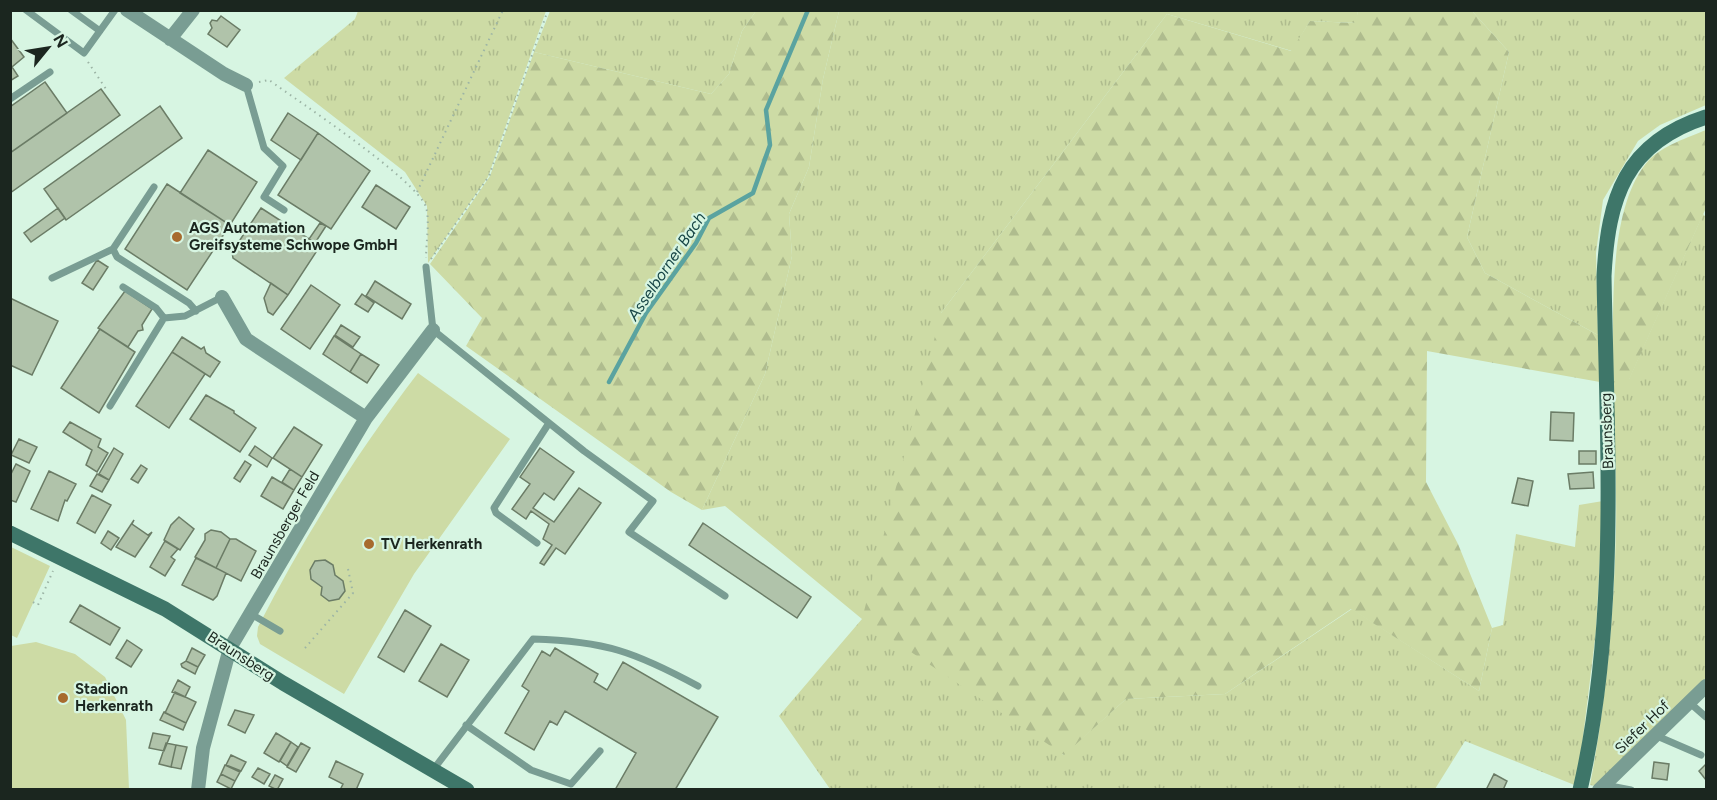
<svg xmlns="http://www.w3.org/2000/svg" width="1717" height="800" font-family="Figtree,sans-serif">
  <defs>
    <pattern id="grass-tufts" width="24" height="20" patternUnits="userSpaceOnUse" patternTransform="scale(1.5)"><rect width="24" height="20" fill="#cddba5"/><path d="M3 7l-1-3M5 7V3M7 7l1-3M15 17l-1-3M17 17v-4M19 17l1-3" fill="none" stroke="#afbc8e"/></pattern>
    <pattern id="forest-firs" width="22" height="20" patternUnits="userSpaceOnUse" patternTransform="scale(1.5)"><rect width="22" height="20" fill="#cddba5"/><path d="M5 1l3.5 6h-7zM16 11l3.5 6h-7z" fill="#afbc8e"/></pattern>
  </defs>
  <rect width="100%" height="100%" fill="#d7f5e2"/>
  <path fill="url(#grass-tufts)" d="M358 11H546L488 177 428 263 427 206 405 172 284 78 355 19Z
    M550 11H756L742 31 729 74 711 94 534 52Z
    M839 11H1358L1356 23 1310 21 1292 51 1167 14 941 313 1063 755 1126 699 1225 694 1352 609 1479 691 1492 628 1503 625 1516 534 1575 547 1579 505 1603 501 1596 631 1577 786 1465 741 1435 789H830L779 716 862 619 725 506 702 510 765 374 792 256 789 214 809 167 823 79Z
    M1472 11H1706V105L1660 125 1638 141 1603 200 1596 253 1598 335 1485 273 1467 237 1509 52Z
    M1703 214 1706 217V682L1595 786 1590 785C1606 702 1614 615 1616 530 1617 480 1614 429 1613 379H1629Z"/>
  <path fill="url(#forest-firs)" d="M756 11H839L823 79 809 167 789 214 792 256 765 374 702 510 671 492 466 346 482 318 430 264 490 176 534 52 711 94 729 74 742 31Z
    M1358 11H1472L1509 52 1467 237 1485 273 1598 335 1600 382 1427 351 1426 482 1458 544 1492 628 1479 691 1351 609 1225 694 1126 699 1064 755 862 619 941 313 1167 14 1291 51 1310 21 1355 23Z
    M1706 130V208L1629 380 1613 379C1614 317 1606 208 1649 160 1662 146 1689 137 1706 130Z"/>
  <path fill="#cddba5" d="M418 373 510 439 414 574 344 694 260 644 257 636 258 627C304 537 356 454 418 373Z
    M11 547 50 566 17 638 11 635Z
    M36 642 75 654 105 677 126 720 129 789H11V646Z"/>
  <g fill="none" stroke-linecap="round" stroke-linejoin="round">
    <path stroke="#5aa3a0" stroke-width="4.5" d="M609 382 646 313 696 243 709 218 753 193 770 145 766 110 808 10"/>
  </g>
  <path fill="#b0c3aa" stroke="#6b7c66" stroke-width="1.5" d="M221 16 240 30 227 47 208 34 212 28 210 23 212 20 217 21Z
    M10 38 24 57 12 67 18 76 10 81Z
    M45 82 67 113 10 153V107Z
    M101 89 120 115 10 193V153Z
    M160 106 182 138 66 220 44 189Z
    M288 113 318 133 301 160 271 140Z
    M318 133 370 171 331 229 278 195Z
    M208 150 257 182 230 225 180 193Z
    M167 184 230 225 187 290 125 249Z
    M376 185 410 207 396 229 362 207Z
    M58 208 65 218 31 242 24 233Z
    M261 208 320 246 288 295 233 258 232 252Z
    M320 223 326 226 315 243 309 239Z
    M97 260 108 267 93 290 82 283Z
    M375 281 411 304 402 319 366 296Z
    M271 283 288 295 273 315 268 312 264 298Z
    M311 285 340 305 310 349 281 329Z
    M125 291 152 309 142 325 143 330 138 331 128 347 98 328Z
    M362 294 374 303 368 312 355 304Z
    M10 298 58 321 32 375 10 365Z
    M341 325 360 337 353 347 335 335Z
    M100 329 135 352 99 413 61 388Z
    M334 336 361 354 350 372 323 354Z
    M182 337 201 349 204 347 206 353 220 362 210 377 172 352Z
    M172 352 205 374 169 428 136 406Z
    M361 354 379 365 367 383 350 372Z
    M206 395 234 411V413L256 428 240 452 190 419Z
    M1551 412 1574 413 1573 441 1550 440Z
    M70 422 101 439 98 447 108 453 97 472 86 465 92 450 63 432Z
    M294 427 322 445 302 477 273 458Z
    M19 439 37 447 29 463 11 455Z
    M255 446 272 458 267 467 249 455Z
    M114 448 123 454 109 480 99 474Z
    M540 448 574 472 554 500 544 493 533 508 554 522 579 488 601 503 565 554 556 548 544 565 540 563 552 545 543 539 549 524 531 511 526 519 512 509 530 484 520 477Z
    M1579 451H1596V464H1579Z
    M245 461 251 465 240 482 234 478Z
    M16 464 30 471 16 502 10 500V476Z
    M141 465 147 469 138 483 131 479Z
    M290 469 302 477 294 490 282 482Z
    M49 471 76 484 67 501 65 500 58 521 31 509Z
    M1593 472 1594 488 1570 489 1568 474Z
    M97 474 109 480 102 492 90 486Z
    M272 477 294 490 283 509 261 496Z
    M1518 478 1533 481 1528 506 1512 503Z
    M92 495 111 505 95 533 77 523Z
    M179 517 194 529 180 550 164 540 171 525Z
    M134 520 132 524 148 535 152 532 135 557 116 547Z
    M703 523 811 597 797 618 689 545Z
    M211 530 221 532 230 539 216 568 195 557 205 540V534Z
    M108 531 119 538 111 550 101 543Z
    M230 539H236L256 551 241 581 216 568Z
    M165 541 178 549 171 557 175 560 165 576 150 567Z
    M196 558 226 573 217 596 213 600 182 585Z
    M325 560 333 565 335 575 343 581 345 591 339 599 329 601 321 595 322 587 311 579 310 570 315 561Z
    M80 605 120 628 110 645 70 622Z
    M405 610 431 626 404 672 378 657Z
    M127 640 142 650 131 667 116 658Z
    M441 644 469 660 447 697 419 681Z
    M192 648 205 655 198 667 186 661Z
    M555 648 598 674 594 682 607 690 623 662 718 717 675 790H615L636 753 565 711 557 725 550 721 534 750 505 733 529 691 522 686 542 651 550 656Z
    M186 661 198 667 195 674 182 667 181 664Z
    M178 680 190 687 185 697 172 692Z
    M175 692 196 702 186 723 165 713Z
    M235 710 254 715 245 733 228 725Z
    M164 712 186 723 183 730 160 720Z
    M153 733 170 736 164 751 149 748Z
    M276 733 291 742 279 762 264 753Z
    M291 742 298 747 287 766 280 761Z
    M166 743 176 745 171 767 159 764Z
    M301 743 310 748 296 772 287 767Z
    M176 745 187 747 181 769 171 767Z
    M231 755 246 762 241 771 226 765Z
    M336 761 363 774 356 790H340L343 784 329 777Z
    M1654 762 1669 764 1667 780 1652 778Z
    M1706 764V780L1699 771Z
    M225 765 240 772 235 781 221 774Z
    M258 768 270 774 264 784 252 777Z
    M221 774 235 781 231 789 217 782Z
    M1494 774 1507 781 1503 790H1486Z
    M275 775 283 779 277 790 269 786Z"/>
  <g fill="none" stroke-linecap="round" stroke-linejoin="round">
    <path stroke="#9cb4a5" stroke-width="2" stroke-dasharray="1.5 4.5" stroke-linecap="butt" d="M88 62 108 92
      M259 82 269 80C298 101 416 179 426 207 430 221 426 243 426 258
      M417 192 503 10
      M431 259 489 176 548 10
      M33 602 38 605 53 571
      M305 648 353 593 348 569"/>
    <path stroke="#799d93" stroke-width="7" d="M26 10 84 53 115 10
      M71 10 100 31
      M246 85 264 148 283 166 264 197 284 210
      M10 99 50 72
      M154 187 113 249 117 257 189 303 196 311
      M426 267 433 330 584 451 653 501 629 532 725 596
      M52 278 113 249
      M123 287 156 308 164 318
      M110 406 164 318 185 316 222 297
      M537 543 496 513 494 508 549 423
      M251 614 280 631
      M1690 703 1706 717
      M466 725 531 770 571 784 600 751
      M1657 736 1701 755
      M433 770 533 639C605 641 635 652 698 686
      M1605 785 1631 790"/>
    <path stroke="#799d93" stroke-width="14" d="M127 10 224 74 246 85
      M170 39 193 10
      M222 297 246 339 366 418
      M198 790 203 748 230 648 366 418 433 330
      M1599 790 1706 686"/>
    <path stroke="#3e7669" stroke-width="15" d="M10 533 165 609 283 683 467 790
      M1580 790C1619 621 1607 447 1604 276 1608 198 1625 143 1706 117"/>
  </g>
  <g fill="#a76b2e" stroke="#d7f5e2" stroke-width="2">
    <circle cx="177" cy="237" r="6"/>
    <circle cx="369" cy="544" r="6"/>
    <circle cx="63" cy="698" r="6"/>
  </g>
  <g text-anchor="middle" stroke-width="4.5" stroke-linejoin="round" paint-order="stroke">
    <g font-size="15" font-weight="bold" fill="#1b261f" stroke="#d7f5e2" text-anchor="start">
      <text x="189" y="233">AGS Automation<tspan x="189" dy="17">Greifsysteme Schwope GmbH</tspan></text>
      <text x="381" y="549">TV Herkenrath</text>
      <text x="75" y="694">Stadion<tspan x="75" dy="17">Herkenrath</tspan></text>
    </g>
    <g font-size="15" fill="#1b261f" stroke="#d7f5e2">
      <text transform="translate(1607 431) rotate(-92)" y="5">Braunsberg</text>
      <text transform="translate(285 525) rotate(-60)" y="5">Braunsberger Feld</text>
      <text transform="translate(241 656) rotate(33)" y="5">Braunsberg</text>
      <text transform="translate(1642 727) rotate(-44)" y="5">Siefer Hof</text>
    </g>
    <g font-size="16" font-style="italic" fill="#184646" stroke="#d7f5e2">
      <text transform="translate(666 266) rotate(-56)" y="6">Asselborner Bach</text>
    </g>
  </g>
  <rect width="1717" height="800" fill="none" stroke="#1b261f" stroke-width="24"/>
  <g transform="translate(48 48) rotate(60)" stroke="#d7f5e2" stroke-width="4.5" paint-order="stroke">
  <path d="M0-4.5L10 22L0 15L-10 22Z" fill="#1b261f"/>
  <text y="-9" font-size="16" font-weight="bold" text-anchor="middle" fill="#1b261f">N</text>
  </g>
</svg>
